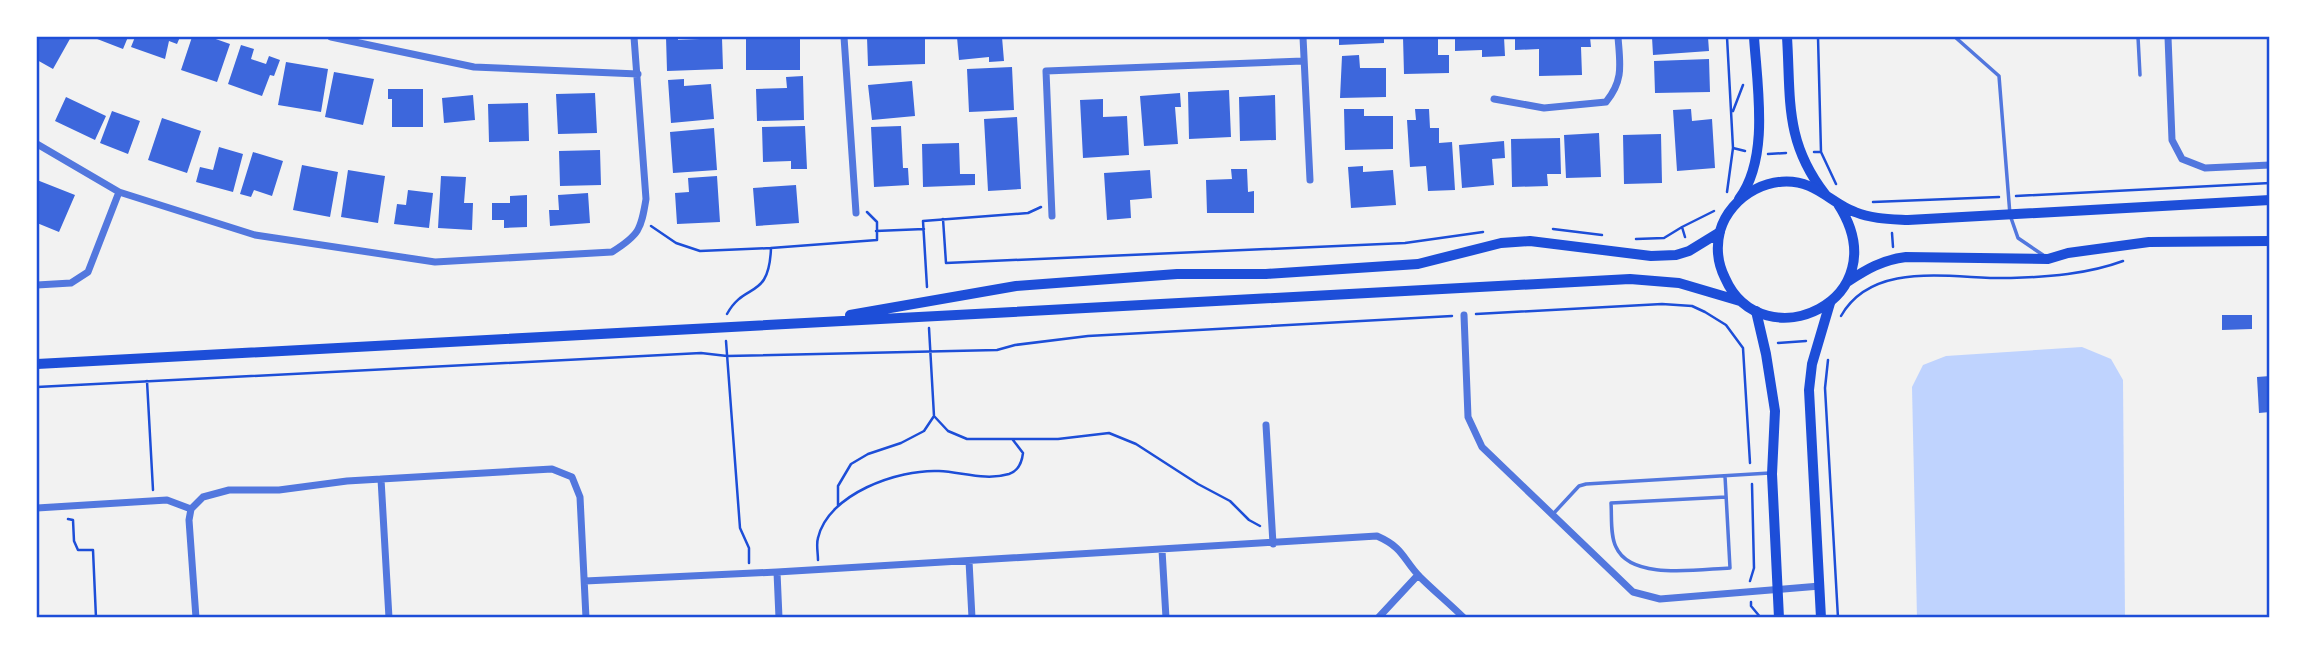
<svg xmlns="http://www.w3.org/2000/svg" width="2307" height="655" font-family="Poppins,sans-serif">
  <rect width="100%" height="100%" fill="#f2f2f2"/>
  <path fill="#bfd3fe" d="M2082 347 2111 359 2123 380 2125 618H1917L1912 387 1923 365 1946 356Z"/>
  <path fill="#3d67dc" d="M37 37H71L53 69 37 60Z
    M92 37H128L123 49Z
    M135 37H180L177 44 169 41 165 59 131 47Z
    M192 37H210L230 44 217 82 181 70Z
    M666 37H678V40L722 38 723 69 667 71Z
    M746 37H800V70H746Z
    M867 37H925V64L868 66Z
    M957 37H1002L1004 61 989 62V57L959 60Z
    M1339 37H1384V43L1339 45Z
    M1403 37H1438V55H1449V73L1404 74Z
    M1455 37H1504L1505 56 1482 57V50L1455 51Z
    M1515 37H1590L1591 47H1581L1582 75 1539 76V49L1515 50Z
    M1652 37H1708L1709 51 1653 55Z
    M241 45 254 49 251 59 266 64 269 56 280 60 274 76 270 75 262 96 228 84Z
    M1359 55 1360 68H1386V97L1340 98 1342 56Z
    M1709 59 1710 92 1655 93 1654 61Z
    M286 62 328 69 321 112 278 105Z
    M1012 67 1014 110 969 112 967 69Z
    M334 72 374 79 363 125 325 117Z
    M803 76 804 120 757 121 756 89 787 88 786 77Z
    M684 79V86L711 84 714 119 671 123 668 80Z
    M912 81 915 116 872 120 868 85Z
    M388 89H423V127H392V99H388Z
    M1229 90 1231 137 1189 139 1188 92Z
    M595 93 597 133 558 134 556 94Z
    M1180 93 1181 107H1175L1178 144 1144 146 1140 96Z
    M473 95 475 120 444 123 442 98Z
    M1275 95 1276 140 1240 141 1239 97Z
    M66 97 106 116 95 140 55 121Z
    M1103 99V117L1127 116 1129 155 1083 158 1080 100Z
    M528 103 529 141 489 142 488 104Z
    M1344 109H1364V116H1393V149L1345 150Z
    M1415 109H1429L1430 128H1439V143L1452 142 1455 190 1428 191 1426 166 1410 167 1407 120H1416Z
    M1691 109 1692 121 1712 119 1715 168 1677 171 1673 110Z
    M112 111 140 121 128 154 100 143Z
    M1017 117 1021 189 988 191 984 119Z
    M162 118 201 131 187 173 148 160Z
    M805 126 807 169H791V161L763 162 762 127Z
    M901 126 903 168H908L909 185 874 187 871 127Z
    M714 128 717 170 673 173 670 132Z
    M1599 133 1601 177 1566 178 1564 135Z
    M1661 134 1662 183 1624 184 1623 135Z
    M1560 138 1561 174H1547L1548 186 1512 187 1511 139Z
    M1504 141 1505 158 1492 159 1494 185 1462 188 1459 145Z
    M959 143 960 174H975V185L923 187 922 144Z
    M219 147 243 154 233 192 196 182 200 167 213 170Z
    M600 150 601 185 560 186 559 151Z
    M253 152 283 161 272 196 254 190 251 197 240 194Z
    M302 165 338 172 330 217 293 210Z
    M1363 166V172L1393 170 1396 205 1351 208 1348 167Z
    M1231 169H1247L1248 192 1254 191V213H1207L1206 180 1232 179Z
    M348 170 385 176 378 223 341 217Z
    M1150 170 1152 198 1130 200 1131 218 1107 220 1104 173Z
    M441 176 466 177 464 203H473L472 230 438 228Z
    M717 176 720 222 677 224 675 193 689 192 688 178Z
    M37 180 75 195 59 232 37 223Z
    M796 185 799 223 756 226 753 188Z
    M408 190 433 193 429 228 394 224 397 204 406 205Z
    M588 193 590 223 550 226 549 210H559L558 195Z
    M527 195V227L504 228V220H492V203H510V196Z
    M2222 315H2252V329L2222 330Z
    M2270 376V412L2259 413 2257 377Z"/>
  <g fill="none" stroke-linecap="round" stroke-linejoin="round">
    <path stroke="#1d4ed8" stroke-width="2.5" d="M1727 37 1733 148
      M1818 37 1821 152
      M1733 111 1743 85
      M1814 152H1821L1836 184
      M1768 154 1786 153
      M1727 192 1733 148 1745 151
      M2016 196 2270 183
      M1873 202 1999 197
      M943 219 946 263 1405 243 1483 232
      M651 226 676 243 700 251 771 248
      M1553 229 1602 235
      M876 231 924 229
      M1892 233 1893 247
      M1685 237 1682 227 1714 211
      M1636 239 1664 238 1682 227
      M927 287 923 221 1028 213 1041 207
      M727 314C745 281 769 301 771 248L877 240V222L867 212
      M1476 314 1662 304 1692 306 1705 312 1726 325 1743 348 1750 463
      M1841 316C1874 258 1957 280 2011 278 2048 277 2088 274 2123 261
      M726 341 740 528 749 548V563
      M1778 343 1806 341
      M1828 360 1825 388 1838 618
      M147 381 153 490
      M37 387 701 353 727 356 997 350 1015 345 1088 336 1452 316
      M934 416 948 431 967 439H1058L1109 433 1136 444 1198 484 1230 501 1249 520 1260 526
      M838 506V486L851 464 868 454 901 443 924 431 934 416 929 328
      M68 519 73 520 74 541 78 550H93L96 618
      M818 560C818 553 816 544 818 538 828 494 898 469 939 471 962 472 985 481 1009 474 1018 471 1022 462 1023 453L1013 440
      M1750 581 1754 568 1752 484
      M1751 602V606L1761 618"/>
    <path stroke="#5277de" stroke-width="3.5" d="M1955 37 1999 76 2010 215 2018 238 2043 255
      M2138 37 2140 75
      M1725 476 1730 568C1700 569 1631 581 1616 547 1610 535 1612 517 1611 503L1726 497
      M1553 514 1579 486 1586 484 1770 473"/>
    <path stroke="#5277de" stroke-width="7" d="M331 37 474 67 638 74
      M844 37 856 213
      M1303 37 1310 180
      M2168 37 2172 140 2182 159 2205 168 2270 165
      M1494 99 1544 108 1606 102C1624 80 1620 64 1618 37
      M37 144 119 192 255 235 435 262 612 252C639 235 641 230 646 199L634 37
      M1052 216 1046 71 1303 61
      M37 285 71 283 88 272 119 192
      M1464 315 1468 417 1482 447 1633 592 1660 599 1820 586
      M1266 425 1273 544
      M381 479 389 618
      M37 508 167 500 191 509
      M191 509 203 497 229 490H279L347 481 552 469 572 477 580 497 586 618
      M191 509 189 520 196 618
      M1162 550 1166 618
      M969 561 972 618
      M777 572 779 618
      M585 581 777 572 1377 536C1404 548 1402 558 1420 577 1434 591 1450 604 1464 618
      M1378 618 1418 575"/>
    <path stroke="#1d4ed8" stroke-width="10" d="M1787 37C1791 99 1784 141 1825 194
      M1739 199C1770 158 1757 85 1754 37
      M1756 311 1766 354 1775 411 1772 474 1779 618
      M1821 618 1809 390 1812 364 1830 303"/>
    <path stroke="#1d4ed8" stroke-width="10" d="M1838 204C1901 301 1762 362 1725 278 1718 264 1716 247 1720 231 1730 195 1774 171 1809 186 1826 193 1838 206 1855 212 1872 219 1890 219 1908 220L2270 200
      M1847 282C1867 269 1882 260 1906 257L2048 259 2068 253 2149 242 2270 241
      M850 315 1016 286 1177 274H1266L1418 264 1501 243 1530 241 1651 256 1676 255 1689 251 1720 232
      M37 364 1630 279 1679 283 1740 301"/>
  </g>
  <rect width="2307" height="655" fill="none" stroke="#ffffff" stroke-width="77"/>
  <rect x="38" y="38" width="2230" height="578" fill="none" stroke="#1d4ed8" stroke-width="2.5"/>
</svg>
